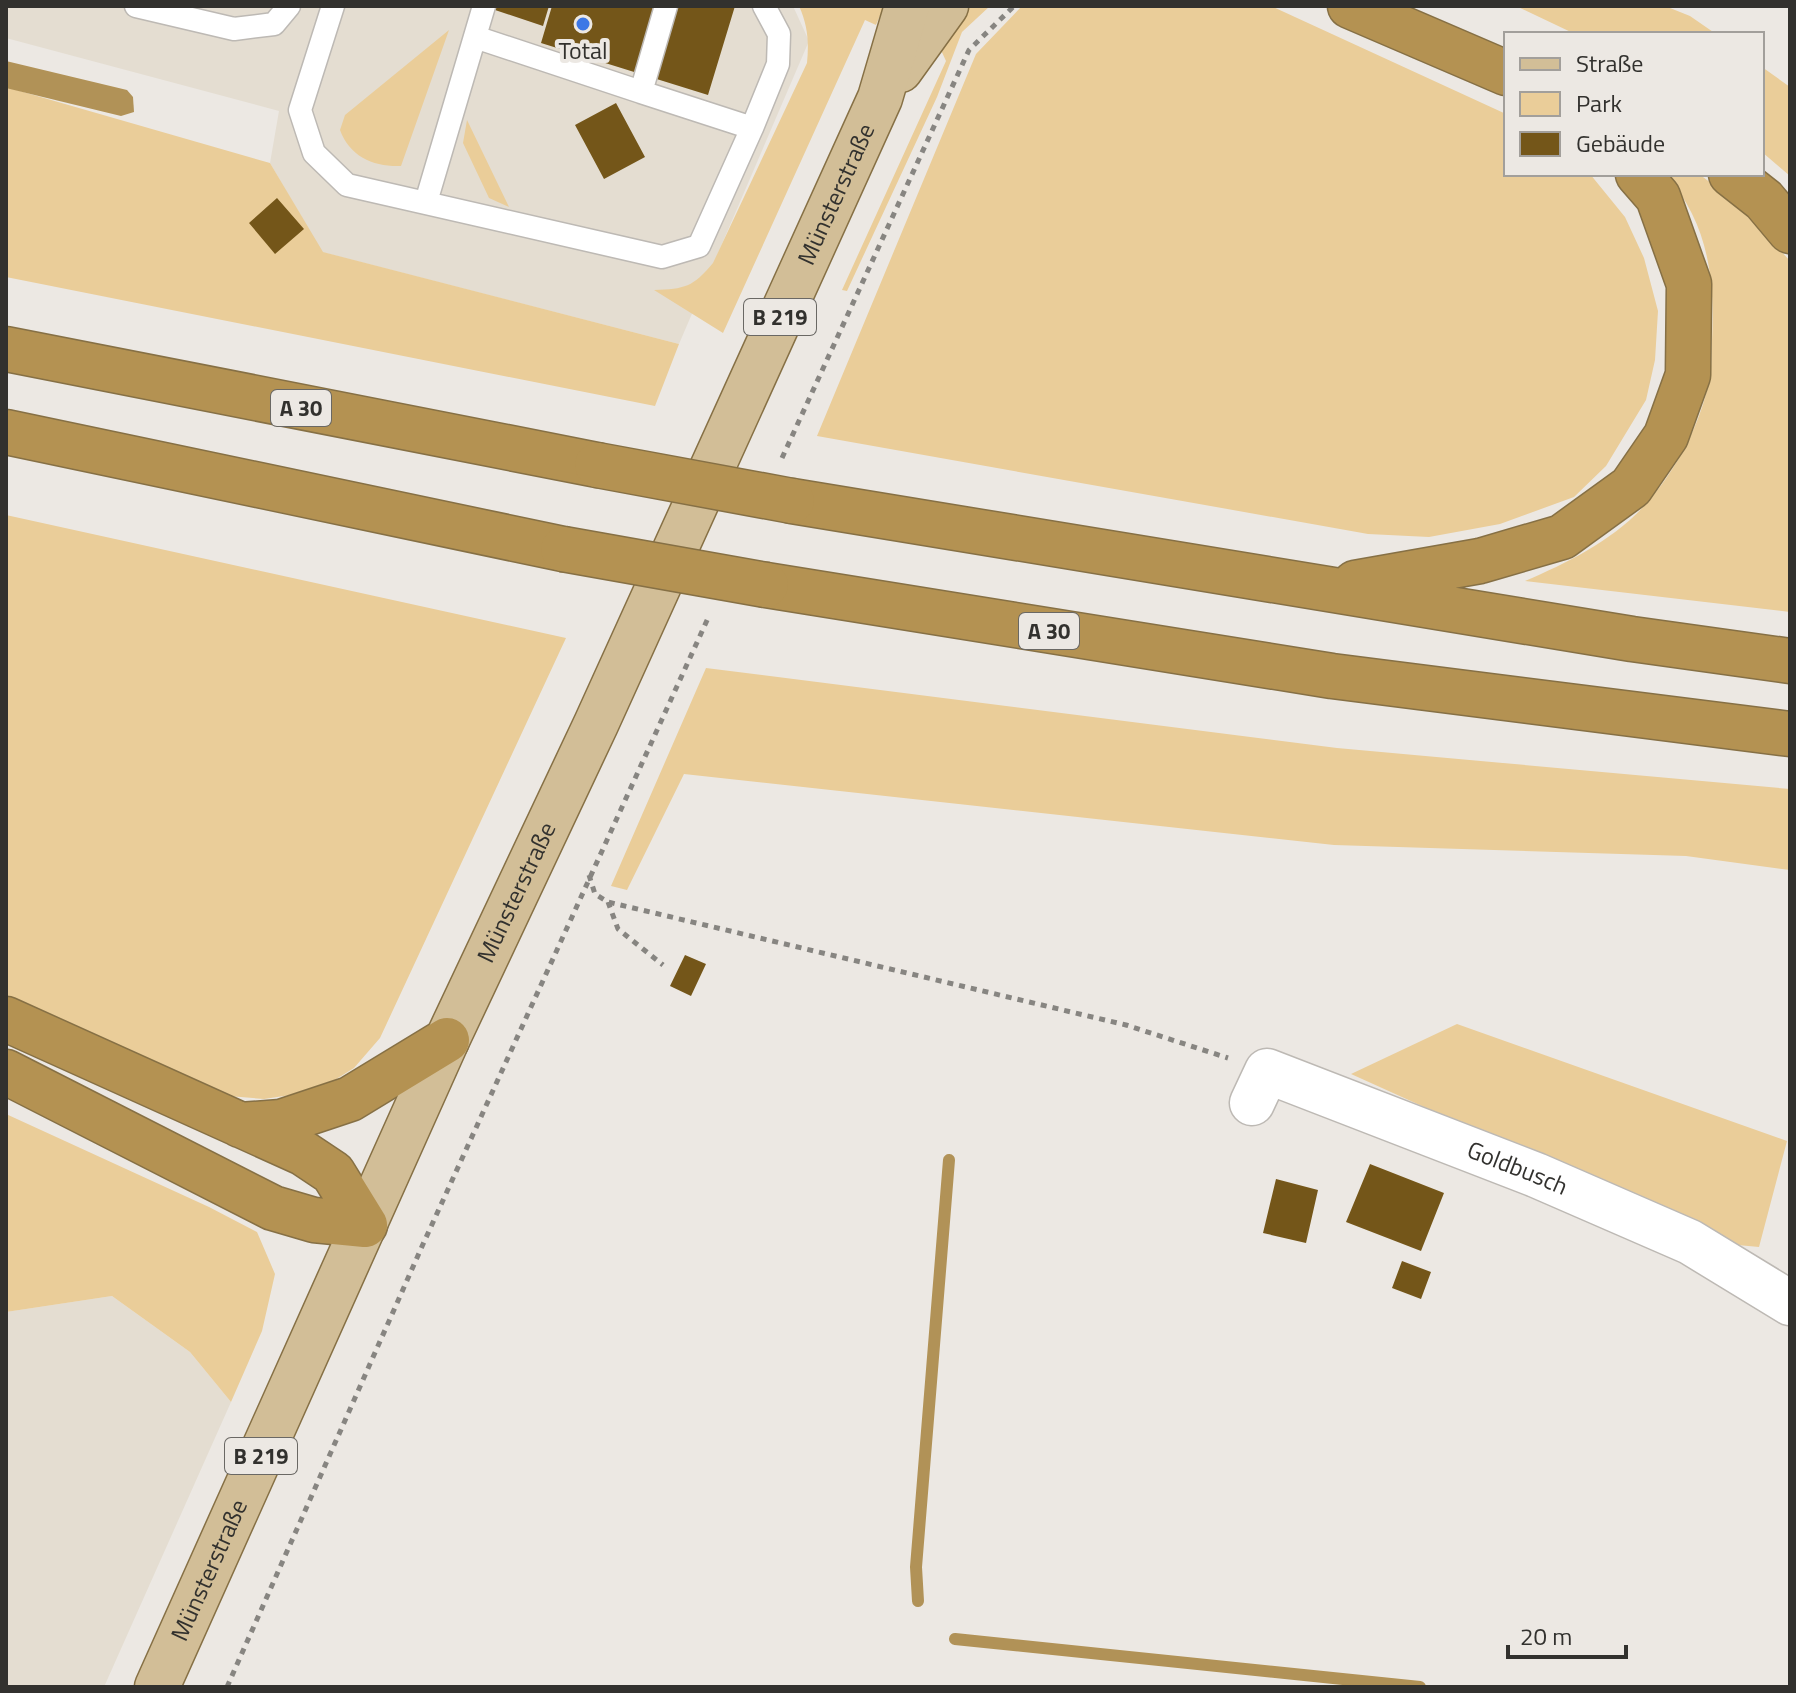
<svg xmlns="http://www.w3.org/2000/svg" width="1796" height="1693" font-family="'Titillium Web',sans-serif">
  <rect width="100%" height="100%" fill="#ece8e3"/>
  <path fill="#e4ddd1" d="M6 6H793L809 41 679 344 322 252 270 163 279 111 6 38Z
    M112 1296 190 1352 231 1402 104 1687H6V1312Z"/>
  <path fill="#eacd99" d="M799 6H884L876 25 865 20 723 333 654 290C685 289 693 287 713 263L807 63C809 42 808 26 799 6Z
    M962 6H990L962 32 937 97 847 291 842 290 946 61 940 48Z
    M1022 6H1271L1506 114V174H1590L1625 217 1644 258 1658 311 1655 360 1646 400 1606 466 1574 497 1500 524 1429 537 1368 534 817 436 976 54Z
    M1516 6H1665L1690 16 1716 34H1575Z
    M449 30 401 166C374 167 350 157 340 130L345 115Z
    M1762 67 1790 87V176L1762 152Z
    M6 87 270 163 323 252 679 344 655 406 6 277Z
    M467 120 509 207 489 198 463 143Z
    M1665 174H1699L1736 202 1790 261V612L1525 581C1567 563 1612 541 1644 506 1676 471 1701 424 1710 377 1712 365 1711 352 1712 340 1715 278 1708 222 1665 174Z
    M6 515 566 638 380 1038 354 1068 317 1091 264 1099 216 1095 6 995Z
    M706 668 1337 748 1790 789V870L1686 856 1334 845 684 774 627 890 611 886Z
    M1457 1024 1787 1141 1759 1247 1727 1244 1351 1074Z
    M6 1114 209 1207 257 1232 275 1274 262 1331 231 1402 190 1352 112 1296 6 1312Z"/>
  <path fill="#b19257" d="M6 61 127 90 133 97 134 112 121 116 6 88Z"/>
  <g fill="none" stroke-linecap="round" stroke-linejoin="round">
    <path stroke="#b19257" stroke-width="12" d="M918 1601 916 1567 949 1160
      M955 1639 1420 1687"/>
  </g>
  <path fill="#745619" d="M483 6H549L543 26Z
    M552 6H735L708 95 541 43Z
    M616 103 645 157 604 179 575 125Z
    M277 198 304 229 275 254 249 223Z
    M685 955 706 964 691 996 670 986Z
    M1370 1164 1444 1193 1421 1251 1346 1222Z
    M1276 1179 1318 1190 1306 1243 1263 1233Z
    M1402 1261 1431 1272 1421 1299 1392 1288Z"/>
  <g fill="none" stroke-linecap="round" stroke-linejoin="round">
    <defs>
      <path id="service" d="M136 6 234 29 274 24 289 6
        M333 6 300 110 314 153 347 185 662 257 699 246 752 128
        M666 6 641 92 752 128 778 64 779 34 764 6
        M475 37 641 92
        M426 202 484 6"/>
      <g id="minor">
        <path id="s1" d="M1252 1103 1267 1071 1536 1175 1690 1242 1790 1303"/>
      </g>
      <g id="primary">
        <path d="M900 70 946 6"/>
        <path id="s2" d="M157 1687 447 1040 596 724 880 98 907 6"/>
      </g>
      <path id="motorway" d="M1350 6 1506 73
        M1731 174 1764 200 1790 231
        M6 349 597 465
        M6 432 563 549
        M792 501 1632 639 1790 661
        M1355 583 1480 561 1562 537 1631 487 1666 436 1688 375 1689 284 1658 197 1638 174
        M766 585 1332 676 1790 734
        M6 1019 303 1153 333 1173 365 1225
        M6 1072 273 1208 314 1220 365 1225
        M240 1125 281 1122 350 1099 447 1040"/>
    </defs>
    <use href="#service" stroke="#bdb9b4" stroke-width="25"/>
    <use href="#minor" stroke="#bdb9b4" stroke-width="47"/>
    <use href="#primary" stroke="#867045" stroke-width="47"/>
    <use href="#motorway" stroke="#867045" stroke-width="47"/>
    <path stroke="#878581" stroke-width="5" stroke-dasharray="6 6" stroke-linecap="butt" d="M782 458 969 50 1014 6
      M589 875 595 894 608 902 1126 1025 1228 1058
      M608 902 618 929 663 965
      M227 1687 424 1242 709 616"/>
    <use href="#service" stroke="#fff" stroke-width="22"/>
    <use href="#minor" stroke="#fff" stroke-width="44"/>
    <use href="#primary" stroke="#d2be97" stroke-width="44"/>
    <use href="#motorway" stroke="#b49252" stroke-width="44"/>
    <defs>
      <path id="motorway-bridge" d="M597 465 792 501
        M563 549 766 585"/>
    </defs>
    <use href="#motorway-bridge" stroke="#867045" stroke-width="47" stroke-linecap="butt"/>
    <use href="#motorway-bridge" stroke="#b49252" stroke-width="44"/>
  </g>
  <circle fill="#3c77e6" stroke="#ece8e3" stroke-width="3" cx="583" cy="24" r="8"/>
  <g text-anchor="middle" stroke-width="8" stroke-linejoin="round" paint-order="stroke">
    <g fill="#ece8e3" stroke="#6a6864" stroke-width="2">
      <rect x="744" y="299" width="72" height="36" rx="6"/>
      <rect x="271" y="390" width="60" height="36" rx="6"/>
      <rect x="1019" y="613" width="60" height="36" rx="6"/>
      <rect x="225" y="1438" width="72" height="36" rx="6"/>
    </g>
    <g font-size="22" font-weight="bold" fill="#32312e">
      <text x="780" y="325">B 219</text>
      <text x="301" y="416">A 30</text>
      <text x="1049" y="639">A 30</text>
      <text x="261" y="1464">B 219</text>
    </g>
    <g font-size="24" fill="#32312e" stroke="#ece8e3">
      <text x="583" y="59">Total</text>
    </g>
    <g font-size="24" fill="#32312e" stroke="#ece8e3">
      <text dy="8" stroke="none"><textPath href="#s2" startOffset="1640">Münsterstraße</textPath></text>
      <text dy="8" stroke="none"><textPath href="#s2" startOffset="872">Münsterstraße</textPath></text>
      <text dy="8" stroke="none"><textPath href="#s1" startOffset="304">Goldbusch</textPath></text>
      <text dy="8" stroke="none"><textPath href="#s2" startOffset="128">Münsterstraße</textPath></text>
    </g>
  </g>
  <rect width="1796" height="1693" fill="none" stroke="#32312e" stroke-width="16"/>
  <rect x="1504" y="32" width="260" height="144" fill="#ece8e3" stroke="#a29f9b" stroke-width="2"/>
  <rect x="1520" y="58" width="40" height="12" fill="#d2be97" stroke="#a29f9b" stroke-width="2"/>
  <text x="1576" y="72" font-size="24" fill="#32312e">Straße</text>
  <rect x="1520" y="92" width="40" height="24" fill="#eacd99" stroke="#a29f9b" stroke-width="2"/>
  <text x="1576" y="112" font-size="24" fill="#32312e">Park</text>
  <rect x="1520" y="132" width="40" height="24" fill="#745619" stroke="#a29f9b" stroke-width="2"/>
  <text x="1576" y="152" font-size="24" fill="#32312e">Gebäude</text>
  <path d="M1508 1645v12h118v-12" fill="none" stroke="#32312e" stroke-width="4"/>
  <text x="1520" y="1645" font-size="24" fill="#32312e" stroke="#ece8e3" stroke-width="6" paint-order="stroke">20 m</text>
</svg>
